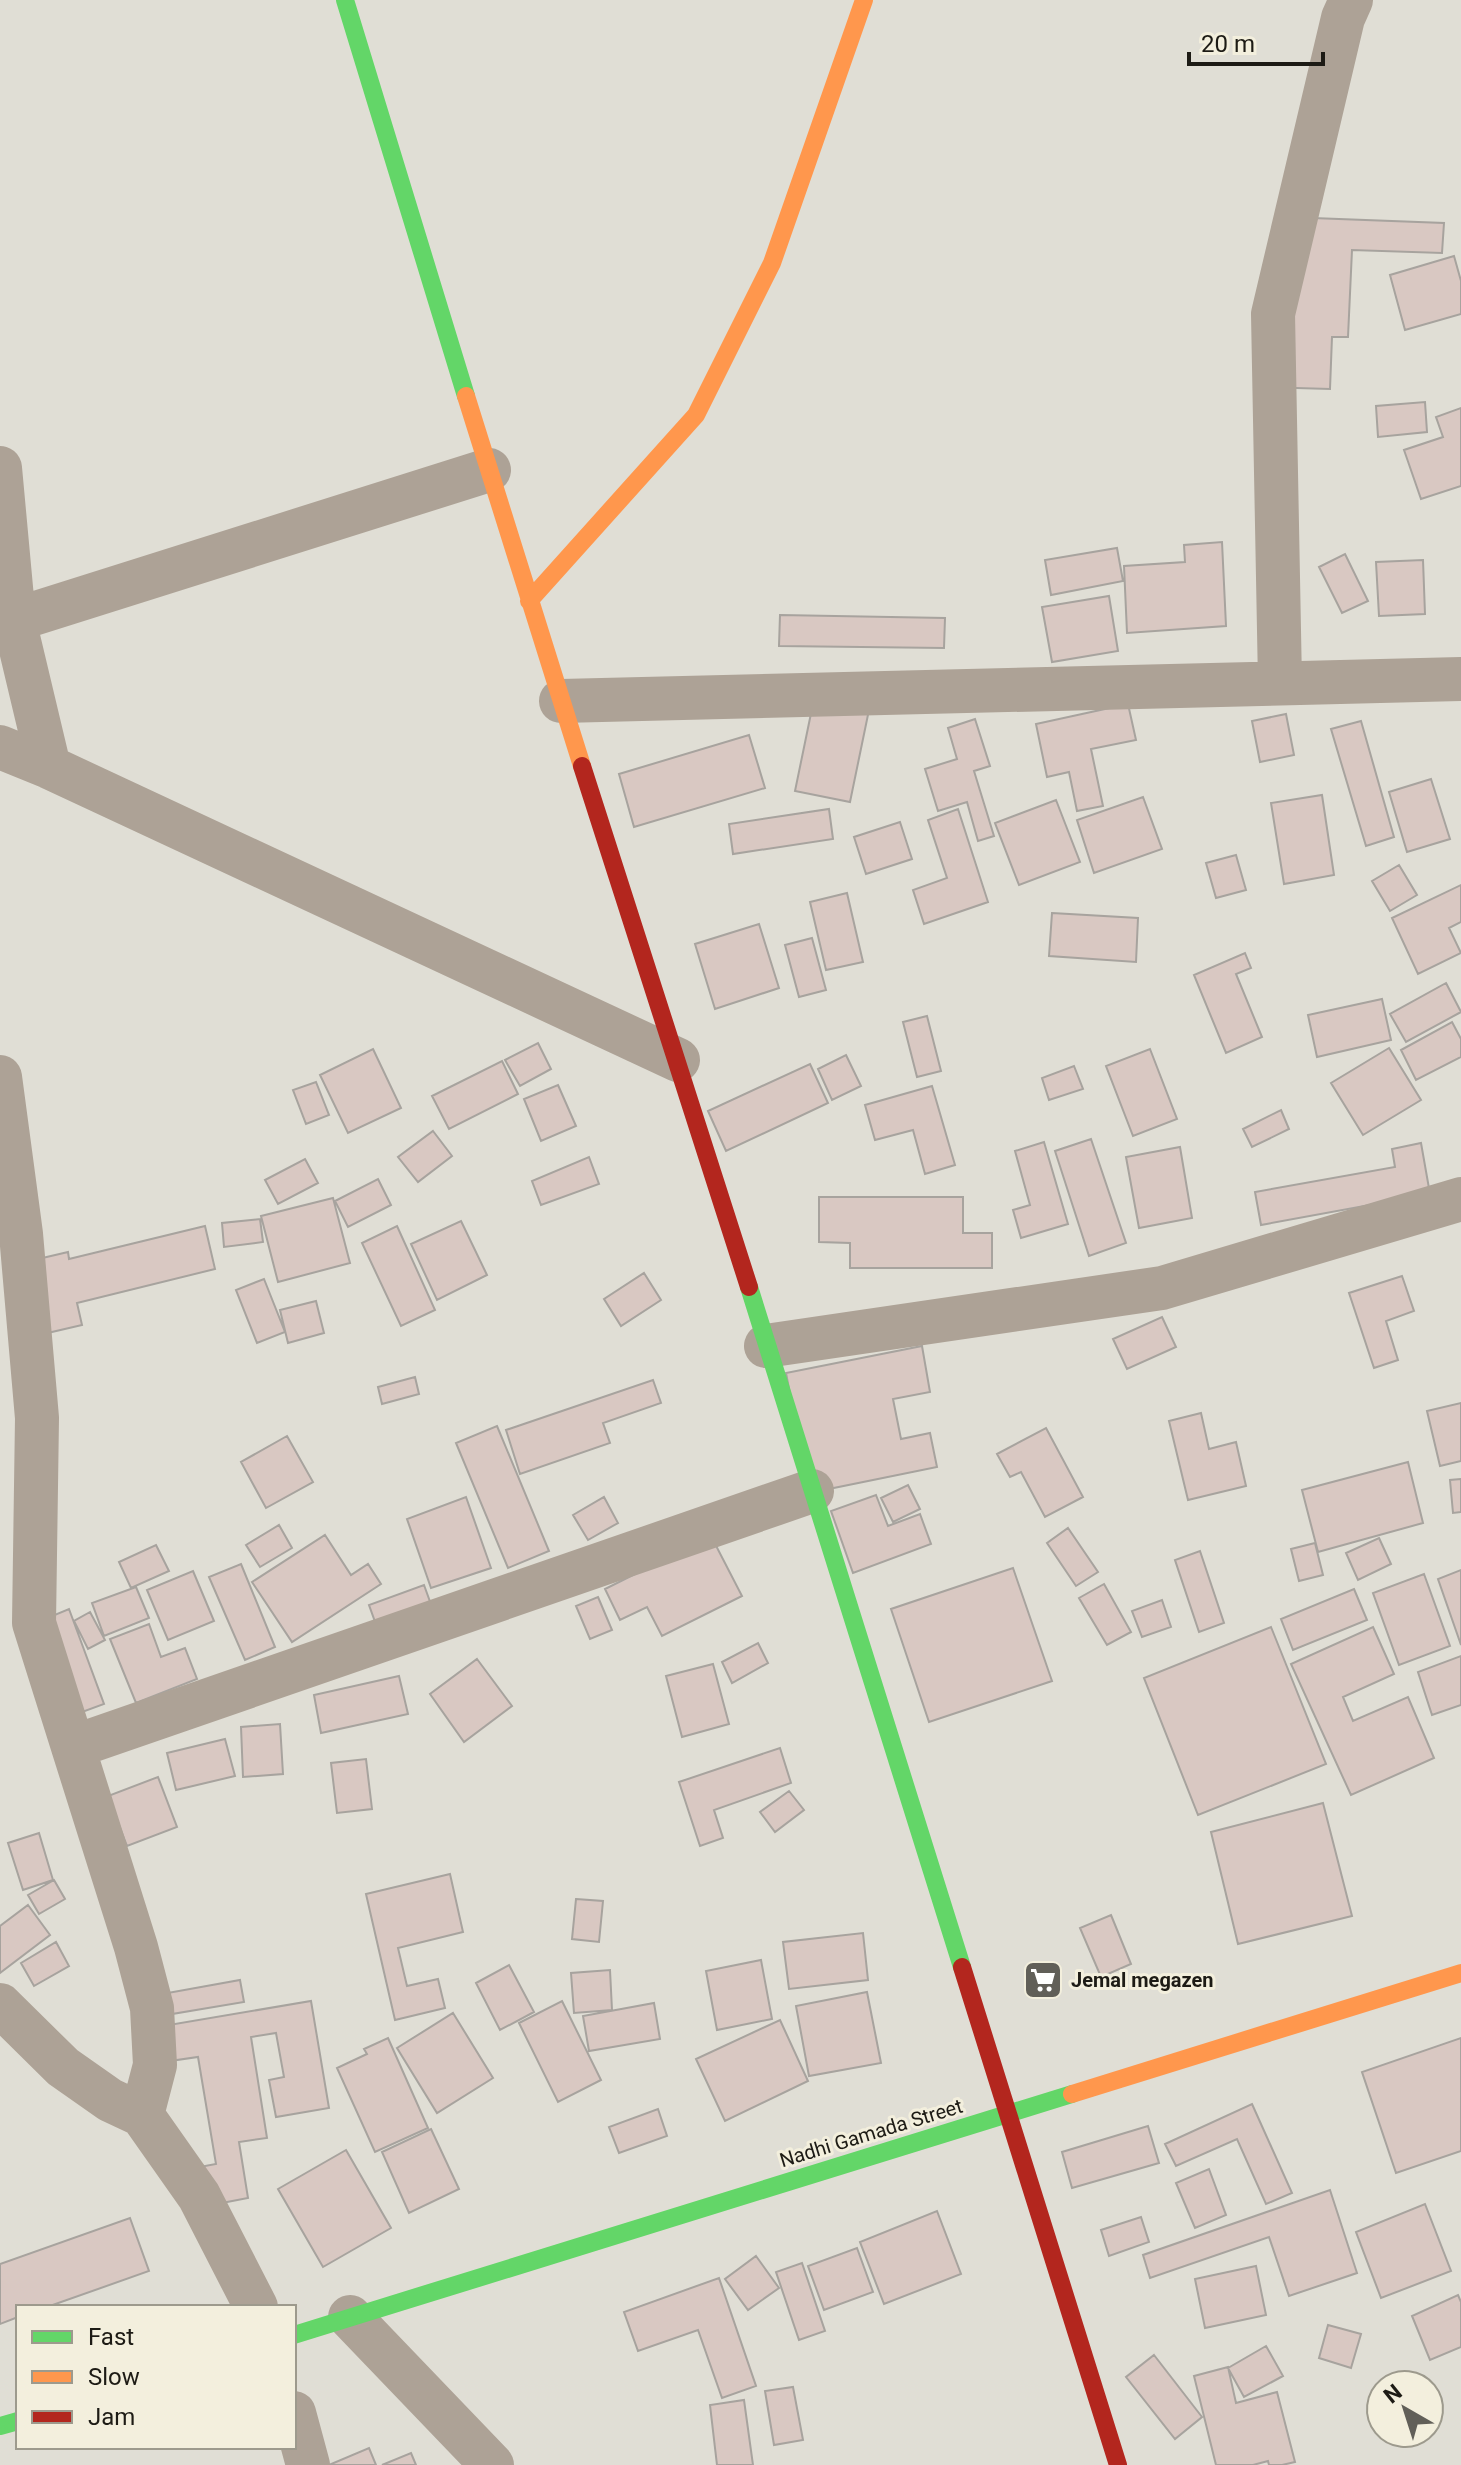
<svg xmlns="http://www.w3.org/2000/svg" width="1461" height="2465" font-family="Roboto,sans-serif">
  <rect width="100%" height="100%" fill="#e0ded5"/>
  <path fill="#d9c8c2" stroke="#a7a39e" stroke-width="2" d="M1286 217 1444 223 1442 253 1352 250 1348 337H1332L1330 389 1262 387Z
    M1454 256 1461 281V314L1405 330 1390 275Z
    M1425 402 1427 432 1378 437 1376 406Z
    M1461 408V486L1421 499 1404 450 1443 437 1436 417Z
    M1222 542 1226 626 1127 633 1124 566 1185 562 1184 545Z
    M1117 548 1123 581 1051 595 1045 560Z
    M1345 554 1368 601 1342 613 1319 567Z
    M1423 560 1425 614 1379 616 1376 562Z
    M1109 596 1118 651 1052 662 1042 607Z
    M780 615 945 618 944 648 779 646Z
    M815 694 870 705 850 802 795 791Z
    M1128 704 1136 740 1091 749 1103 806 1077 811 1069 772 1047 777 1036 724Z
    M1286 714 1294 755 1260 762 1252 721Z
    M975 719 990 766 974 771 994 836 978 841 967 802 938 811 925 769 957 759 948 728Z
    M1361 721 1394 837 1366 846 1331 729Z
    M749 735 765 788 634 827 619 774Z
    M1431 779 1450 839 1407 852 1389 792Z
    M1322 795 1334 875 1284 884 1271 803Z
    M1143 797 1162 849 1094 873 1077 820Z
    M1056 800 1080 862 1019 885 995 823Z
    M829 809 833 839 733 854 729 824Z
    M958 809 988 902 924 924 913 890 947 878 928 820Z
    M900 822 912 859 866 874 854 837Z
    M1236 855 1246 890 1216 898 1206 863Z
    M1399 865 1417 895 1390 911 1372 881Z
    M1461 885V922L1449 928 1461 953 1418 974 1392 918Z
    M847 893 863 962 826 970 810 902Z
    M1052 913 1138 918 1136 962 1049 956Z
    M759 924 779 988 715 1009 695 944Z
    M812 938 826 990 799 997 785 945Z
    M1245 953 1251 968 1236 974 1262 1037 1226 1053 1194 975Z
    M1446 983 1461 1012 1406 1042 1390 1014Z
    M1382 999 1391 1040 1317 1057 1308 1015Z
    M927 1016 941 1071 917 1077 903 1022Z
    M1452 1022 1461 1039V1057L1416 1080 1401 1050Z
    M538 1043 551 1069 520 1086 505 1060Z
    M1389 1048 1421 1100 1363 1135 1331 1083Z
    M373 1049 401 1108 348 1133 320 1075Z
    M1150 1049 1177 1119 1133 1136 1106 1066Z
    M846 1055 861 1086 832 1100 818 1069Z
    M502 1061 518 1094 449 1129 432 1096Z
    M810 1064 828 1103 726 1151 708 1111Z
    M1074 1066 1083 1089 1049 1100 1042 1078Z
    M316 1082 329 1115 306 1124 293 1090Z
    M558 1085 576 1126 541 1141 524 1099Z
    M932 1086 955 1165 925 1174 913 1130 875 1140 865 1105Z
    M1281 1110 1289 1129 1252 1147 1243 1129Z
    M433 1131 452 1156 418 1182 398 1157Z
    M1091 1139 1126 1243 1089 1256 1055 1151Z
    M1044 1142 1068 1224 1021 1238 1013 1210 1030 1205 1015 1151Z
    M1421 1143 1430 1194 1261 1225 1255 1192 1395 1167 1392 1149Z
    M1180 1147 1192 1218 1139 1228 1126 1157Z
    M589 1157 599 1184 541 1205 532 1181Z
    M305 1159 318 1183 278 1204 265 1180Z
    M378 1179 391 1205 348 1227 335 1201Z
    M819 1197H963V1233H992V1268H850V1243L819 1242Z
    M333 1198 350 1263 278 1282 261 1216Z
    M260 1219 263 1242 224 1247 222 1223Z
    M461 1221 487 1275 437 1300 411 1244Z
    M205 1226 215 1269 77 1303 82 1325 39 1335 21 1263 68 1252 69 1259Z
    M397 1226 435 1310 401 1326 362 1243Z
    M644 1273 661 1300 621 1326 604 1299Z
    M1402 1276 1414 1311 1386 1321 1398 1360 1374 1368 1349 1293Z
    M264 1279 285 1332 257 1343 236 1290Z
    M316 1301 324 1333 288 1343 280 1310Z
    M1162 1317 1176 1347 1127 1369 1113 1339Z
    M922 1346 930 1392 893 1399 901 1439 930 1433 937 1467 809 1493 786 1373Z
    M415 1377 419 1394 382 1404 378 1387Z
    M653 1380 661 1403 603 1423 610 1443 520 1474 506 1430Z
    M1461 1403V1461L1440 1466 1427 1411Z
    M1201 1413 1209 1449 1236 1442 1246 1486 1188 1500 1169 1421Z
    M497 1426 549 1551 508 1568 456 1443Z
    M1046 1428 1083 1497 1045 1517 1021 1472 1010 1477 997 1454Z
    M287 1436 313 1482 266 1508 241 1462Z
    M1408 1462 1423 1523 1318 1552 1302 1490Z
    M1461 1479V1512L1453 1513 1450 1480Z
    M908 1485 920 1509 893 1522 881 1498Z
    M876 1495 888 1526 920 1514 931 1544 853 1573 831 1511Z
    M466 1497 491 1568 431 1588 407 1519Z
    M604 1497 618 1523 588 1540 573 1515Z
    M279 1525 292 1548 260 1567 246 1545Z
    M1068 1528 1098 1572 1076 1586 1047 1543Z
    M325 1535 351 1575 368 1564 381 1584 292 1642 252 1582Z
    M711 1536 742 1596 662 1636 647 1607 620 1620 605 1589Z
    M1379 1538 1391 1564 1358 1580 1346 1553Z
    M1315 1543 1323 1575 1299 1581 1291 1549Z
    M156 1545 169 1571 131 1588 119 1562Z
    M1200 1551 1224 1623 1199 1632 1175 1560Z
    M241 1564 275 1647 245 1660 209 1577Z
    M1013 1568 1052 1681 929 1722 891 1609Z
    M1461 1570V1645L1438 1579Z
    M193 1571 214 1621 168 1640 147 1590Z
    M1424 1574 1450 1646 1399 1665 1373 1593Z
    M1104 1584 1131 1632 1107 1645 1079 1598Z
    M424 1585 433 1610 378 1630 369 1605Z
    M136 1587 149 1618 104 1636 92 1603Z
    M1354 1589 1367 1620 1293 1650 1281 1619Z
    M598 1597 612 1630 590 1639 576 1606Z
    M1162 1600 1171 1627 1142 1637 1132 1611Z
    M69 1609 104 1704 74 1715 40 1621Z
    M90 1612 105 1640 88 1649 74 1621Z
    M149 1624 161 1657 185 1648 197 1679 136 1703 110 1639Z
    M1271 1627 1326 1764 1198 1815 1144 1678Z
    M1373 1627 1394 1674 1343 1697 1353 1721 1408 1697 1434 1758 1351 1795 1291 1664Z
    M758 1643 768 1663 732 1683 722 1662Z
    M1461 1656V1705L1432 1715 1418 1672Z
    M477 1659 512 1706 464 1742 430 1694Z
    M713 1664 729 1724 682 1737 666 1676Z
    M399 1676 408 1714 321 1733 314 1695Z
    M280 1724 283 1774 243 1777 241 1727Z
    M225 1739 235 1776 176 1790 167 1753Z
    M780 1748 791 1783 714 1810 723 1838 700 1846 679 1782Z
    M366 1759 372 1809 337 1813 331 1763Z
    M158 1777 177 1827 127 1846 108 1796Z
    M789 1791 804 1810 775 1832 760 1812Z
    M1323 1803 1352 1916 1238 1944 1211 1832Z
    M39 1833 53 1880 23 1890 8 1843Z
    M450 1874 463 1932 398 1948 407 1986 438 1979 445 2008 395 2020 366 1894Z
    M54 1880 65 1899 39 1914 28 1895Z
    M576 1899 603 1901 599 1942 572 1939Z
    M28 1905 50 1935 0 1973V1926Z
    M1111 1915 1131 1964 1101 1977 1080 1928Z
    M863 1933 868 1980 789 1989 783 1942Z
    M56 1942 69 1966 34 1986 21 1963Z
    M761 1960 772 2019 717 2030 706 1971Z
    M509 1965 534 2012 500 2030 476 1983Z
    M610 1970 612 2010 574 2013 571 1973Z
    M240 1980 244 2002 166 2015 162 1994Z
    M867 1992 881 2063 809 2076 796 2006Z
    M311 2001 329 2108 276 2117 269 2080 284 2077 276 2033 251 2037 267 2138 239 2142 248 2198 201 2207 194 2168 216 2164 198 2057 163 2062 157 2027Z
    M562 2001 601 2080 558 2102 519 2023Z
    M654 2003 660 2039 589 2051 583 2016Z
    M453 2013 493 2078 437 2113 397 2048Z
    M780 2020 808 2081 725 2121 696 2059Z
    M388 2038 428 2128 375 2152 337 2068 367 2054 364 2049Z
    M1461 2038V2151L1396 2173 1362 2072Z
    M1252 2104 1292 2193 1266 2204 1237 2139 1176 2166 1165 2144Z
    M658 2109 667 2136 619 2153 609 2127Z
    M1148 2126 1159 2163 1072 2188 1062 2152Z
    M431 2129 459 2189 409 2213 382 2152Z
    M346 2150 391 2228 323 2267 278 2189Z
    M1209 2169 1226 2215 1195 2228 1176 2183Z
    M1330 2190 1357 2273 1289 2296 1269 2237 1150 2278 1143 2255Z
    M1425 2204 1451 2271 1381 2298 1356 2232Z
    M937 2211 961 2274 884 2304 860 2242Z
    M1141 2217 1149 2242 1109 2256 1101 2230Z
    M130 2218 149 2271 47 2307H18V2317L0 2324V2264Z
    M857 2248 873 2292 824 2310 808 2266Z
    M756 2256 779 2288 748 2310 725 2279Z
    M802 2263 825 2331 799 2340 776 2272Z
    M1256 2266 1266 2315 1205 2328 1195 2279Z
    M719 2278 756 2386 722 2398 698 2330 638 2351 624 2312Z
    M1458 2295 1461 2302V2347L1430 2360 1412 2316Z
    M1328 2325 1361 2334 1351 2368 1319 2358Z
    M1266 2346 1283 2376 1244 2397 1228 2368Z
    M1154 2355 1202 2417 1175 2439 1126 2377Z
    M1228 2367 1236 2403 1277 2392 1295 2462 1282 2465H1269L1268 2461 1253 2465H1216L1194 2376Z
    M793 2387 803 2440 774 2445 765 2391Z
    M744 2400 753 2465H717L710 2405Z
    M369 2448 376 2465H329Z
    M411 2453 416 2465H382Z"/>
  <g fill="none" stroke-linecap="round" stroke-linejoin="round">
    <path stroke="#ada296" stroke-width="44" d="M0 468 14 620 49 767
      M14 620 489 470
      M1280 683 1273 314 1343 18 1351 0
      M561 701 1461 679
      M0 747 49 767 678 1060
      M0 1077 21 1234 37 1418 34 1623 136 1947 152 2008 155 2065 142 2115
      M766 1346 1162 1288 1461 1199
      M73 1747 812 1491
      M0 2005 63 2067 110 2100 142 2115 199 2196 256 2307
      M350 2317 492 2465
      M294 2413 308 2465"/>
    <path stroke="#63d668" stroke-width="18" d="M345 0 466 396
      M749 1287 962 1967
      M294 2335 1072 2094
      M0 2426 18 2421"/>
    <path stroke="#ff974d" stroke-width="18" d="M466 396 582 766
      M529 601 696 415 772 263 864 0
      M1072 2094 1461 1973"/>
    <path stroke="#b3261e" stroke-width="18" d="M582 766 749 1287
      M962 1967 1118 2465"/>
  </g>
  <defs>
    <symbol id="supermarket-square" viewBox="-11 -11 22 22"><rect x="-9" y="-9" width="18" height="18" rx="4" fill="#615f58" stroke="#f3efdd"/><path d="M-6-5.5h2.5l.6 2H6L4.5 2H-2.5L-4.4-4H-6ZM-1.5 3.2a1.3 1.3 0 1 0 .1 0ZM3 3.2a1.3 1.3 0 1 0 .1 0Z" fill="#fff"/></symbol>
  </defs>
  <g fill-rule="evenodd">
    <use href="#supermarket-square" x="1021" y="1958" width="44" height="44"/>
  </g>
  <g text-anchor="middle" stroke-width="6" stroke-linejoin="round" paint-order="stroke">
    <g font-size="20" font-weight="bold" fill="#1d1b15" stroke="#f3efdd" text-anchor="start">
      <text x="1071" y="1987">Jemal megazen</text>
    </g>
    <g font-size="20" fill="#1d1b15" stroke="#f3efdd">
      <text transform="translate(871 2133) rotate(-17)" y="7">Nadhi Gamada Street</text>
    </g>
  </g>
  <rect x="16" y="2305" width="280" height="144" fill="#f3efdd" stroke="#9d9a8d" stroke-width="2"/>
  <rect x="32" y="2331" width="40" height="12" fill="#63d668" stroke="#9d9a8d" stroke-width="2"/>
  <text x="88" y="2345" font-size="24" fill="#1d1b15">Fast</text>
  <rect x="32" y="2371" width="40" height="12" fill="#ff974d" stroke="#9d9a8d" stroke-width="2"/>
  <text x="88" y="2385" font-size="24" fill="#1d1b15">Slow</text>
  <rect x="32" y="2411" width="40" height="12" fill="#b3261e" stroke="#9d9a8d" stroke-width="2"/>
  <text x="88" y="2425" font-size="24" fill="#1d1b15">Jam</text>
  <g transform="translate(1405 2409) rotate(321)"><circle r="38" fill="#f3efdd" stroke="#9d9a8d" stroke-width="2"/>
  <path d="M0-6L14 30L0 20L-14 30Z" fill="#615f58"/>
  <text y="-12" font-size="22" font-weight="bold" text-anchor="middle" fill="#1d1b15">N</text>
  </g>
  <path d="M1189 52v12h134v-12" fill="none" stroke="#1d1b15" stroke-width="4"/>
  <text x="1201" y="52" font-size="24" fill="#1d1b15" stroke="#f3efdd" stroke-width="6" paint-order="stroke">20 m</text>
</svg>
